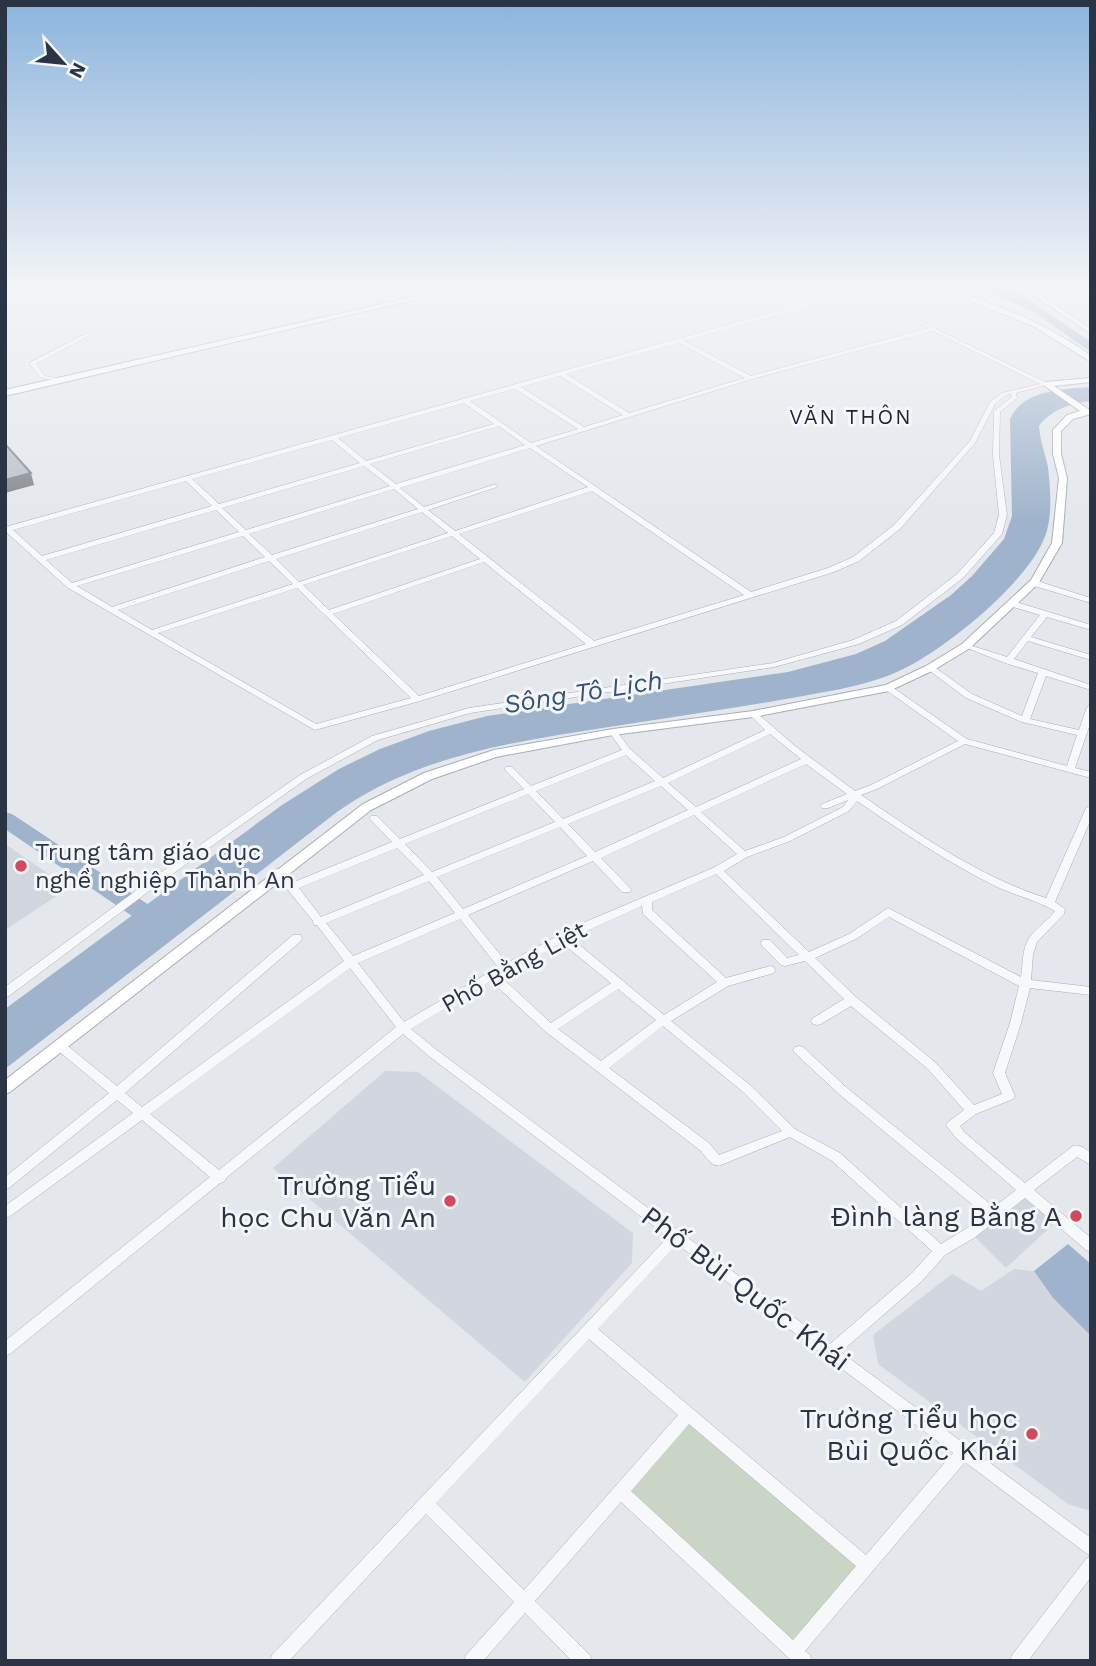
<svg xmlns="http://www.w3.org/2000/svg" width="1096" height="1666" font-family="'Work Sans',sans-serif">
  <rect width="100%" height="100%" fill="#e4e7ec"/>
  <path fill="#d2d6de" d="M5 844 69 888 5 930Z
    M385 1071 418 1072 633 1233 632 1263 525 1382 273 1168Z
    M1028 1193 1059 1219 1006 1268 974 1236Z
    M1014 1269 1034 1271 1053 1298 1091 1336V1511L1068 1504 878 1364 873 1335 952 1274 981 1291Z"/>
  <path fill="#c9d6c5" d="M688 1414 867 1565 794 1651 620 1491Z"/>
  <path fill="#9fb4cc" d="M976 287H1007L1017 292 1091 342V352L1032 311Z
    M1091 387V401C1072 403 1050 410 1039 426 1040 441 1045 453 1048 467 1050 486 1052 508 1048 526 1040 573 949 646 907 667 886 678 864 684 841 689 764 704 687 715 609 727 513 742 418 755 337 812L5 1069V1009L282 805 339 769 380 749 429 731 487 716 788 672 856 654 885 641 951 595 972 576 1004 539 1012 516 1010 419C1022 390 1063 389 1091 387Z
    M1068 1244 1091 1264V1336L1053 1298 1034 1271Z"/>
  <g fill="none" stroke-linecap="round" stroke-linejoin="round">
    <path fill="#9fb4cc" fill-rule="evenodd" d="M5 812 12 814 164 915 167 921 164 927 156 929 148 927 5 829Z"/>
    <defs>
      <path id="street" d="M850 287 1049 384 1016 393 1017 398 1000 412 999 455 1007 515 1002 534 963 578 902 625 859 644 774 667 470 713 378 740 306 779 164 880 9 996 5 997V987L156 876 300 775 372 736 469 708 773 663 853 640 896 621 957 574 994 533 999 515 993 455 994 411 1012 397 1011 394 1006 395 995 404 975 443 900 529 859 561 834 572 420 701 315 730 68 588 5 531V527L852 290 848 288ZM856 293 929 328 751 376 684 341ZM933 331 1040 384 1002 393 990 402 970 441 894 525 853 557 828 568 751 592 536 446 752 379ZM679 343 745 378 629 413 566 374ZM560 376 623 415 584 427 521 387ZM515 389 578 429 531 443 470 401ZM464 403 494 424 366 461 338 438ZM499 426 525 445 396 484 370 464ZM332 440 360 463 219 504 192 479ZM530 448 588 487 455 531 428 510 497 487V485H493L424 507 400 488ZM364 466 390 486 246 530 222 508ZM186 481 212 506 42 556 13 530ZM394 489 418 509 272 555 249 534ZM592 491 744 595 594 641 459 534ZM216 510 239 532 72 583 46 560ZM422 512 448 533 299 582 276 559ZM243 536 265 557 112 607 77 586ZM452 536 480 559 329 610 303 585ZM269 561 293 584 152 630 118 610ZM484 562 586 644 419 696 333 614ZM297 588 411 698 316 724 158 633Z
        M87 333 92 334 36 364 45 376 61 379V381L41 378 29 363Z
        M1031 581H1037L1091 598V603L1031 585Z
        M1010 602H1016L1091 625V630L1047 617 1031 637 1091 655V660L1028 641 1014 659 1091 685V690L1046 676 1030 719 1079 730 1087 707 1091 704V721L1075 768 1091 772V778L965 744 877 789 861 795C918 834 980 877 1046 898L1086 808 1091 805V819L1055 902 1065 909 1064 914 1037 942 1033 954 1031 980 1091 987V995L1030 988 1021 1023 1005 1073 1015 1096 1013 1099 976 1114 960 1126 964 1132 1025 1183 1073 1146C1080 1144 1085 1149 1091 1153V1165L1077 1157 1034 1190 1091 1238V1252L1086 1250 1025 1198 974 1238 945 1255 922 1281 841 1352 1091 1538V1555L1086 1553 965 1462 805 1651 810 1655 812 1661H792L621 1502 535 1601 590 1655 592 1661H572L525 1613 483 1661H464L466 1655 514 1602 426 1514 289 1661H270L272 1655 668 1237 430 1057 403 1034 226 1178 224 1182 220 1183 10 1354 5 1356V1341L210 1177 142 1120 9 1217 5 1218V1206L133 1113 117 1100 9 1188 5 1189V1177L109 1093 55 1048 53 1045 55 1042 59 1041 63 1042 117 1086 293 935H301L302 938 301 941 125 1093 142 1107 344 961 317 925H314L313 921 287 889 275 871 276 869H284L294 882 392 842 371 820 369 818 371 816H377L400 839 524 789 504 769 506 767H512L531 786 622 750 609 732 610 730H616L630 749 663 778 765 730 749 714 753 711 756 712 795 746 855 791 871 785 958 741 886 690 885 688 886 686 889 685 967 739 1067 766 1077 735 1022 722 966 698 926 668 930 665 933 666 972 694 1022 716 1038 673 1005 663 962 646 966 644 1007 657 1040 615 1010 606ZM770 734 801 759 696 807 668 783ZM626 755 655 781 563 819 536 791ZM806 764 847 794 822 804 820 806 822 808H828L848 800 843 807 784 837 745 851 701 812ZM661 786 688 810 595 852 568 824ZM528 794 555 822 432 872 405 844ZM857 801C901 831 947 862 995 886 1014 895 1036 900 1055 911 1050 919 1041 924 1034 932 1021 945 1024 960 1021 977L888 908 849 934 809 952 724 871 747 857 790 841 849 811ZM694 815 737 854 713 868 578 925 507 963 468 915 593 861 622 892H630L631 890 630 888 601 858ZM560 827 587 856 463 909 437 877ZM397 848 424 875 321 917 299 888ZM716 874 799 955 787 958 770 940H762L761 943 762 946 781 965 785 966 805 961 844 999 813 1018 811 1021 813 1024 817 1025 821 1024 851 1006 928 1069 964 1110 948 1122 946 1125 956 1138 1016 1190 994 1207 847 1088 803 1047 799 1046 795 1047 793 1050 795 1053 839 1094 985 1215 964 1230 941 1244 840 1153 795 1129 750 1085 671 1021 728 986 774 973 775 970 774 967 770 966 726 978 652 910V902ZM429 881 455 913 353 956 326 923ZM642 906 643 914 717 982 664 1015 571 938ZM889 917 1019 986 1010 1023 993 1073 1002 1094 974 1105 936 1063 856 997 815 958 856 939ZM460 919 498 967 404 1022 358 963ZM562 943 611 983 551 1023 500 976ZM350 968 396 1027 219 1170 150 1114ZM491 981 546 1032 701 1151C706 1157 712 1168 721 1165L790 1137 832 1161 932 1251 912 1273 830 1344 438 1051 411 1029ZM618 989 656 1020 601 1061 558 1029ZM663 1026 742 1091 782 1131 719 1155 709 1143 609 1068ZM677 1244 953 1453 866 1555 598 1329ZM589 1339 678 1415 524 1590 436 1503ZM689 1424 856 1566 793 1640 631 1491Z
        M1091 1556V1577L1028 1661H1010L1012 1655 1086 1559Z"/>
      <path id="secondary" d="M935 287H943C996 305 1046 322 1091 356V362L1033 326Z
        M1022 287H1029L1091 329V334Z
        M1091 378V382L1054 386 1088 409H1091V414L1073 419 1061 431V454L1067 478 1062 543 1038 584 970 648 934 670 889 691 753 717 613 735 496 757 432 779 371 810 10 1092 5 1094V1080L363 804 424 773 494 750 613 729 753 711 886 685 926 666 962 644 1031 580 1052 543 1059 478 1053 454V430L1067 415 1080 411 1042 384 1046 382Z"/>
      <path id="primary" d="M456 287H468L5 396V390Z"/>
    </defs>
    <use href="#street" stroke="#a9aeb7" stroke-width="1"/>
    <use href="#secondary" stroke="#a9aeb7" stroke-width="2"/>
    <use href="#primary" stroke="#a3abb8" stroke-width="2"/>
    <use href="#street" fill="#f7f8fa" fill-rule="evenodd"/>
    <use href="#secondary" fill="#fff" fill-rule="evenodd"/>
    <use href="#primary" fill="#fff" fill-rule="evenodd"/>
  </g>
  <path fill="#83868d" d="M31 473 34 485 5 493V480Z"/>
  <path fill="#bbc0ca" stroke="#83868d" stroke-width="2" d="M5 444 31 473 5 480Z"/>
  <linearGradient id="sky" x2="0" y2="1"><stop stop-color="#8bb4dd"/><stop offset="0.55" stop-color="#f3f4f6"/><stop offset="1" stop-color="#f3f4f6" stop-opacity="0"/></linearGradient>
  <rect width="1096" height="520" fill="url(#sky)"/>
  <g fill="#d1495b" stroke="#f4f6f9" stroke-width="2.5">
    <circle cx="21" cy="866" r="7"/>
    <circle cx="450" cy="1201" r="7"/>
    <circle cx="1076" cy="1216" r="7"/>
    <circle cx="1032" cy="1434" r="7"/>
  </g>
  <g text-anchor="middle" stroke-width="6" stroke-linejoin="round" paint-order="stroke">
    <g font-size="21" letter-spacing="2" fill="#1d2536" stroke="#f4f6f9">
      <text x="851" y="424">VĂN THÔN</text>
    </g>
    <g font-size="24" fill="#2b3445" stroke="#f4f6f9" text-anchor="start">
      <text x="35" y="860">Trung tâm giáo dục<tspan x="35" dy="28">nghề nghiệp Thành An</tspan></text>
    </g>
    <g font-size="24" fill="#2b3445" stroke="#f4f6f9">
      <text transform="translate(514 967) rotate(-29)" y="8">Phố Bằng Liệt</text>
    </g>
    <g font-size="26" font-style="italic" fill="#34527a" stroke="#f4f6f9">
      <text transform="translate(583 692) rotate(-9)" y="9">Sông Tô Lịch</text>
    </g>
    <g font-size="28" fill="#2b3445" stroke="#f4f6f9" text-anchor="end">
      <text x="436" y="1195">Trường Tiểu<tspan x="436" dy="32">học Chu Văn An</tspan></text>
      <text x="1062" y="1226">Đình làng Bằng A</text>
      <text x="1018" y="1428">Trường Tiểu học<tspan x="1018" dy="32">Bùi Quốc Khái</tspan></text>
    </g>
    <g font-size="28" fill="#2b3445" stroke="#f4f6f9">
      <text transform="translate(746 1288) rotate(37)" y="10">Phố Bùi Quốc Khái</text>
    </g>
  </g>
  <rect width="1096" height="1666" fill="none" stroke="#2b3445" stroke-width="14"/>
  <g transform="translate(63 63) rotate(117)" stroke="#f4f6f9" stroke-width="5" paint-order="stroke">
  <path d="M0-5L12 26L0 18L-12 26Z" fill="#2b3445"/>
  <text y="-10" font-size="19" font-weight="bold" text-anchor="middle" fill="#2b3445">N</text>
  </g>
</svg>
